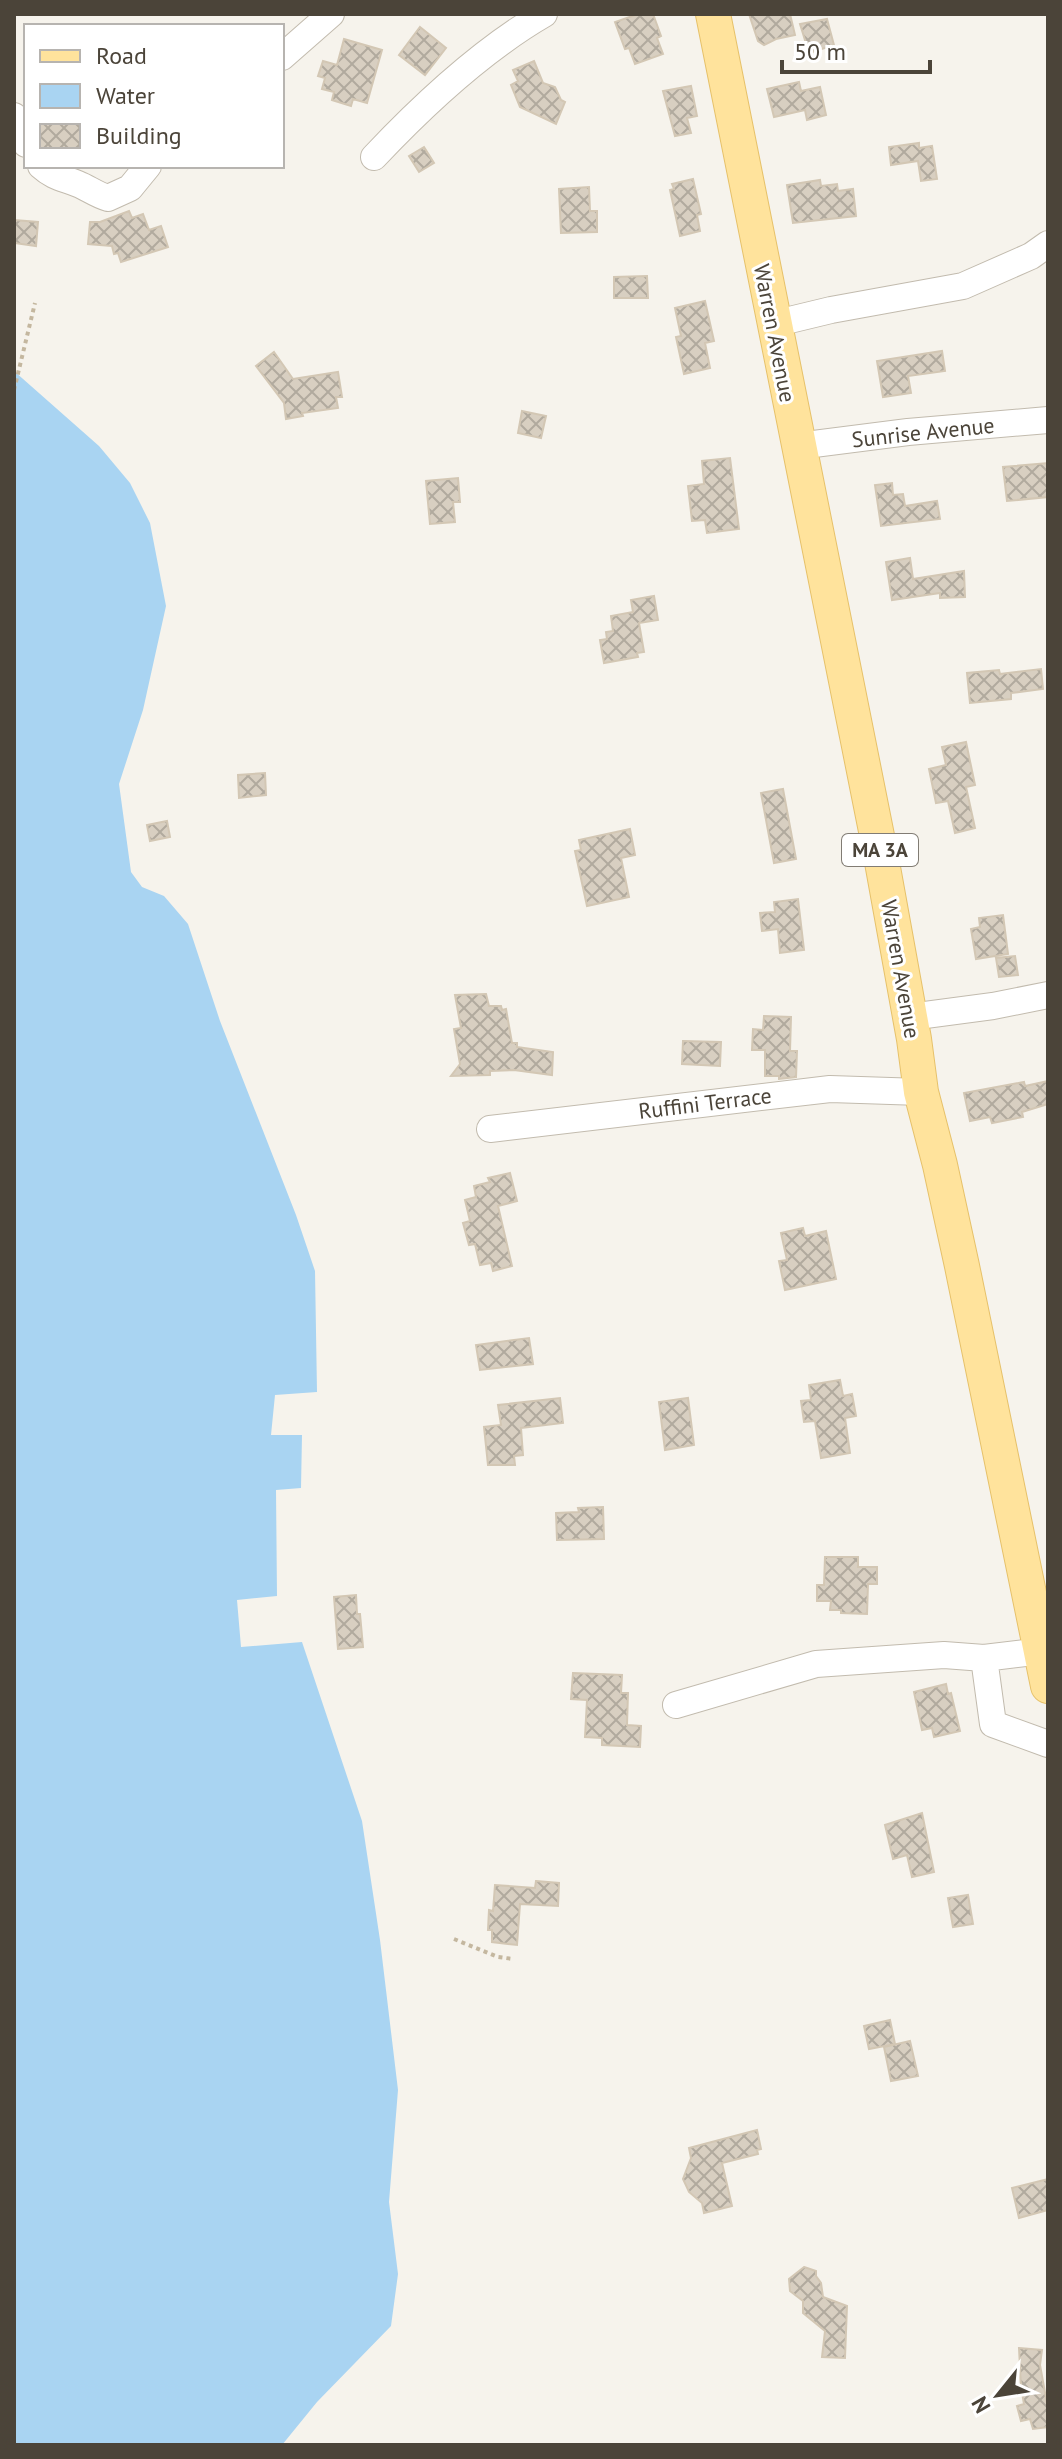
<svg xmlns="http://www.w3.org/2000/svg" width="1062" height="2459" font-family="'PT Sans',sans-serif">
  <defs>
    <pattern id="building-cross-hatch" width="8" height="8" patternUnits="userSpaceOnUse" patternTransform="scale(2)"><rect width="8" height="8" fill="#d8cfc1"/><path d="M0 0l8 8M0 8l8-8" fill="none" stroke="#b1aa9e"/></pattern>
  </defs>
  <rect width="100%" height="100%" fill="#f6f3ec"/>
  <path fill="#a9d4f2" d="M14 371 99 446 130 483 150 523 166 606 143 710 119 784 131 872 142 887 164 896 188 924 220 1021 296 1215 315 1271 317 1392 275 1395 271 1435H302L301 1488 276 1490 277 1596 237 1600 241 1647 302 1642 362 1821 380 1940 398 2090 389 2202 398 2274 391 2326 317 2402 282 2445H14Z"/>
  <path fill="url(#building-cross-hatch)" stroke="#d3c7b4" stroke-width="2" d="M638 14H653L661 36 657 38 663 54 635 64 629 48 625 49 615 22Z
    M749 14H790L795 35 776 39 764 45 758 41Z
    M827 19 834 45 809 53 800 24Z
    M420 27 446 48 425 75 399 55Z
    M344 39 382 50 367 103 353 99 351 106 332 100 334 92 322 89 325 78 318 76 323 61 337 65Z
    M534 61 543 83 555 87 561 100 565 102 556 124 520 107 511 85 518 81 513 70Z
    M799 82 801 91 820 87 826 115 807 120 805 110 774 117 767 89Z
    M691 86 697 116 687 118 691 133 675 136 663 91Z
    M919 143V148L932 146 937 179 921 181 918 161 891 165 889 147Z
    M424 147 434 163 419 172 409 156Z
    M693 179 701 214 697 215 700 231 680 236 670 190 674 189 672 184Z
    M820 180 821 186 837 184 838 191 853 189 856 216 793 223 787 185Z
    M589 187 590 211H597V232L561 233 559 189Z
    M129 211 132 218 143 214 149 230 161 226 168 247 121 262 118 253 114 254 112 246 88 244 90 222H100Z
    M14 220 38 222 36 246 14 243Z
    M647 276 648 298H614V277Z
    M705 301 714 341 705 343 710 368 684 374 676 337 681 336 675 308Z
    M942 351 945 371 908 376 911 393 883 397 877 361Z
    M274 352 293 379 338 372 342 397H336L338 408 302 413 303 416 286 419 284 403 256 366Z
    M522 411 546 416 541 438 518 433Z
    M730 458 739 529 707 533 705 520 692 521 688 486 704 484 702 461Z
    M1048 463V497L1007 501 1003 467Z
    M458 478 460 502H453L455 522 430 524 426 481Z
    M892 483 893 495 903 494 905 506 937 501 940 519 881 526 875 485Z
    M910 558 913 579 964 571 965 597 940 598V593L892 600 886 562Z
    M654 596 658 620 639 623 644 652 637 653 638 657 604 663 600 640 607 639 606 632 613 631 611 616 633 612 631 600Z
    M1041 669 1043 689 1011 693V699L970 703 967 673 999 670 1000 674Z
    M966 742 975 785 966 787 975 828 955 833 948 801 936 803 929 769 946 765 942 747Z
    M265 773 266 795 239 798 238 775Z
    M783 789 796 859 774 863 761 793Z
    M167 821 170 837 150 841 147 825Z
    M630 829 635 855 621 858 629 897 587 906 575 851 581 850 579 840Z
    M798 899 804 950 780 953 778 929 762 931 760 913 775 912 774 902Z
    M1003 915 1008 954 976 959 971 929 980 927 979 918Z
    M1015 956 1018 975 999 977 996 958Z
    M486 994 489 1006H501L502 1010 506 1009 512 1043H517V1047L553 1052 552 1075 514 1070 490 1071V1075L451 1076 460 1064 454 1029 461 1028 455 995Z
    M764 1016 791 1017 790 1051H797L796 1077 779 1079V1076H765V1050H752L753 1029 763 1030Z
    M683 1041 721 1042 720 1066 682 1064Z
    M1048 1081V1104L1022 1112 1023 1117 992 1123 990 1117 970 1121 964 1093 1024 1082 1025 1086Z
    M510 1173 517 1201 498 1206 512 1266 493 1271 491 1263 480 1265 475 1244 469 1245 463 1223 470 1221 465 1200 476 1197 474 1186 490 1182 488 1178Z
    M803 1228 805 1236 826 1231 836 1279 785 1290 779 1261 787 1260 781 1233Z
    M529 1338 533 1364 480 1370 476 1345Z
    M840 1380 843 1396 852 1394 856 1416 845 1418 850 1453 821 1458 815 1421 804 1422 801 1401 811 1400 809 1385Z
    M560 1398 563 1423 521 1428 523 1455 514 1456 515 1465H488L484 1427 501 1425 498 1405Z
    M688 1398 694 1445 665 1450 659 1402Z
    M603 1507 604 1539 557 1540 556 1513 579 1512 578 1508Z
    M825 1557H858V1567H877V1584H868L867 1614 841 1613V1610H830L831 1601H817V1585H824Z
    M356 1595 357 1614H360L363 1647 338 1649 334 1597Z
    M573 1673 622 1675 621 1693H628L627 1725 641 1726 640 1747 602 1745V1738L585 1737 587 1700 571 1699Z
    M946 1684 948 1694 951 1693 960 1731 934 1737 932 1728 922 1730 914 1692Z
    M922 1813 934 1872 912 1877 907 1855 893 1859 885 1825Z
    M536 1881 559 1883 558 1906 520 1904 517 1945 492 1942V1930H488L489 1910 493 1911 495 1885 535 1888Z
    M968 1895 973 1924 953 1927 948 1898Z
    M890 2020 895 2044 869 2049 864 2026Z
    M910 2041 918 2076 891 2081 884 2047Z
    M757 2130 761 2149 757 2150 758 2154 722 2163 732 2206 704 2213 702 2203 689 2192 683 2179 691 2158 689 2148Z
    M1048 2179V2210L1019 2218 1012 2188Z
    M804 2267 816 2271V2276L821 2283 823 2297 847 2306 845 2358 822 2357 825 2331 803 2313V2301L790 2291 789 2279Z
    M1019 2348 1042 2350 1040 2365 1048 2409V2427L1033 2429 1030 2419 1021 2421 1017 2406 1024 2404 1021 2387Z"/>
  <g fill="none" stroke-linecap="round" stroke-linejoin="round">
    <defs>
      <path id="minor" d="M282 57 331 14
        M14 116 26 144
        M374 157C423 105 482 50 544 14
        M41 166C53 177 63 178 78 184 88 188 97 195 108 198L130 188 148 166
        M773 324 831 310 963 286 1031 256 1048 244
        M798 446 908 432 1048 420
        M910 1017 993 1006 1048 995
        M490 1129 830 1089 921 1092
        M1042 1651 984 1658 993 1724 1048 1744
        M676 1705 816 1664 944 1655 984 1658"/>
      <path id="major" d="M713 14 880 851 914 1039 921 1092 940 1165 962 1266 1048 1686"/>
    </defs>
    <use href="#minor" stroke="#c2bbae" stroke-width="28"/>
    <use href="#major" stroke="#e6c16a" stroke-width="36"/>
    <path stroke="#c4b79f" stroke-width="4" stroke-dasharray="4 4" stroke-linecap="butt" d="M14 390 35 303
      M454 1939 498 1957 513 1959"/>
    <use href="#minor" stroke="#fff" stroke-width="26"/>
    <use href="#major" stroke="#ffe39c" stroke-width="34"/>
  </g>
  <g text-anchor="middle" stroke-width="6" stroke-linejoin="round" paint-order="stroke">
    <rect fill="#fff" stroke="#817c74" stroke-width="2" x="842" y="834" width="76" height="32" rx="6"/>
    <g font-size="20" font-weight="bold" fill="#4b4439">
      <text x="880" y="857">MA 3A</text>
    </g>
    <g font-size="22" fill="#4b4439" stroke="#fff">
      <text transform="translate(775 333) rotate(79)" y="8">Warren Avenue</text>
      <text transform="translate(923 432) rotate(-6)" y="8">Sunrise Avenue</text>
      <text transform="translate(901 969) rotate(80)" y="8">Warren Avenue</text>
      <text transform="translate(705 1103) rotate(-7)" y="8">Ruffini Terrace</text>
    </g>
  </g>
  <rect width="1062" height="2459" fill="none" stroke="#4b4439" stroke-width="32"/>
  <rect x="24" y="24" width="260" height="144" fill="#ffffff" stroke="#b7b4b0" stroke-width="2"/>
  <rect x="40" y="50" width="40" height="12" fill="#ffe39c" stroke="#b7b4b0" stroke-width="2"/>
  <text x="96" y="64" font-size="24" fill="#4b4439">Road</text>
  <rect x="40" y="84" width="40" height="24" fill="#a9d4f2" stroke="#b7b4b0" stroke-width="2"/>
  <text x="96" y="104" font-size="24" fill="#4b4439">Water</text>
  <rect x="40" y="124" width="40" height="24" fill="url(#building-cross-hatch)" stroke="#b7b4b0" stroke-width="2"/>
  <text x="96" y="144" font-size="24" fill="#4b4439">Building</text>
  <g transform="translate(998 2395) rotate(240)" stroke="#ffffff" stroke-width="6" paint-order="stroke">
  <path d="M0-6L14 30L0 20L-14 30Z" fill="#4b4439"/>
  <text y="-12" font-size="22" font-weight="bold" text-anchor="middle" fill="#4b4439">N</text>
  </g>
  <path d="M782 60v12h148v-12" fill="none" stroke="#4b4439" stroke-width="4"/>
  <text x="794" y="60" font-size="24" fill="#4b4439" stroke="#ffffff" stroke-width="6" paint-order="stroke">50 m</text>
</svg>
